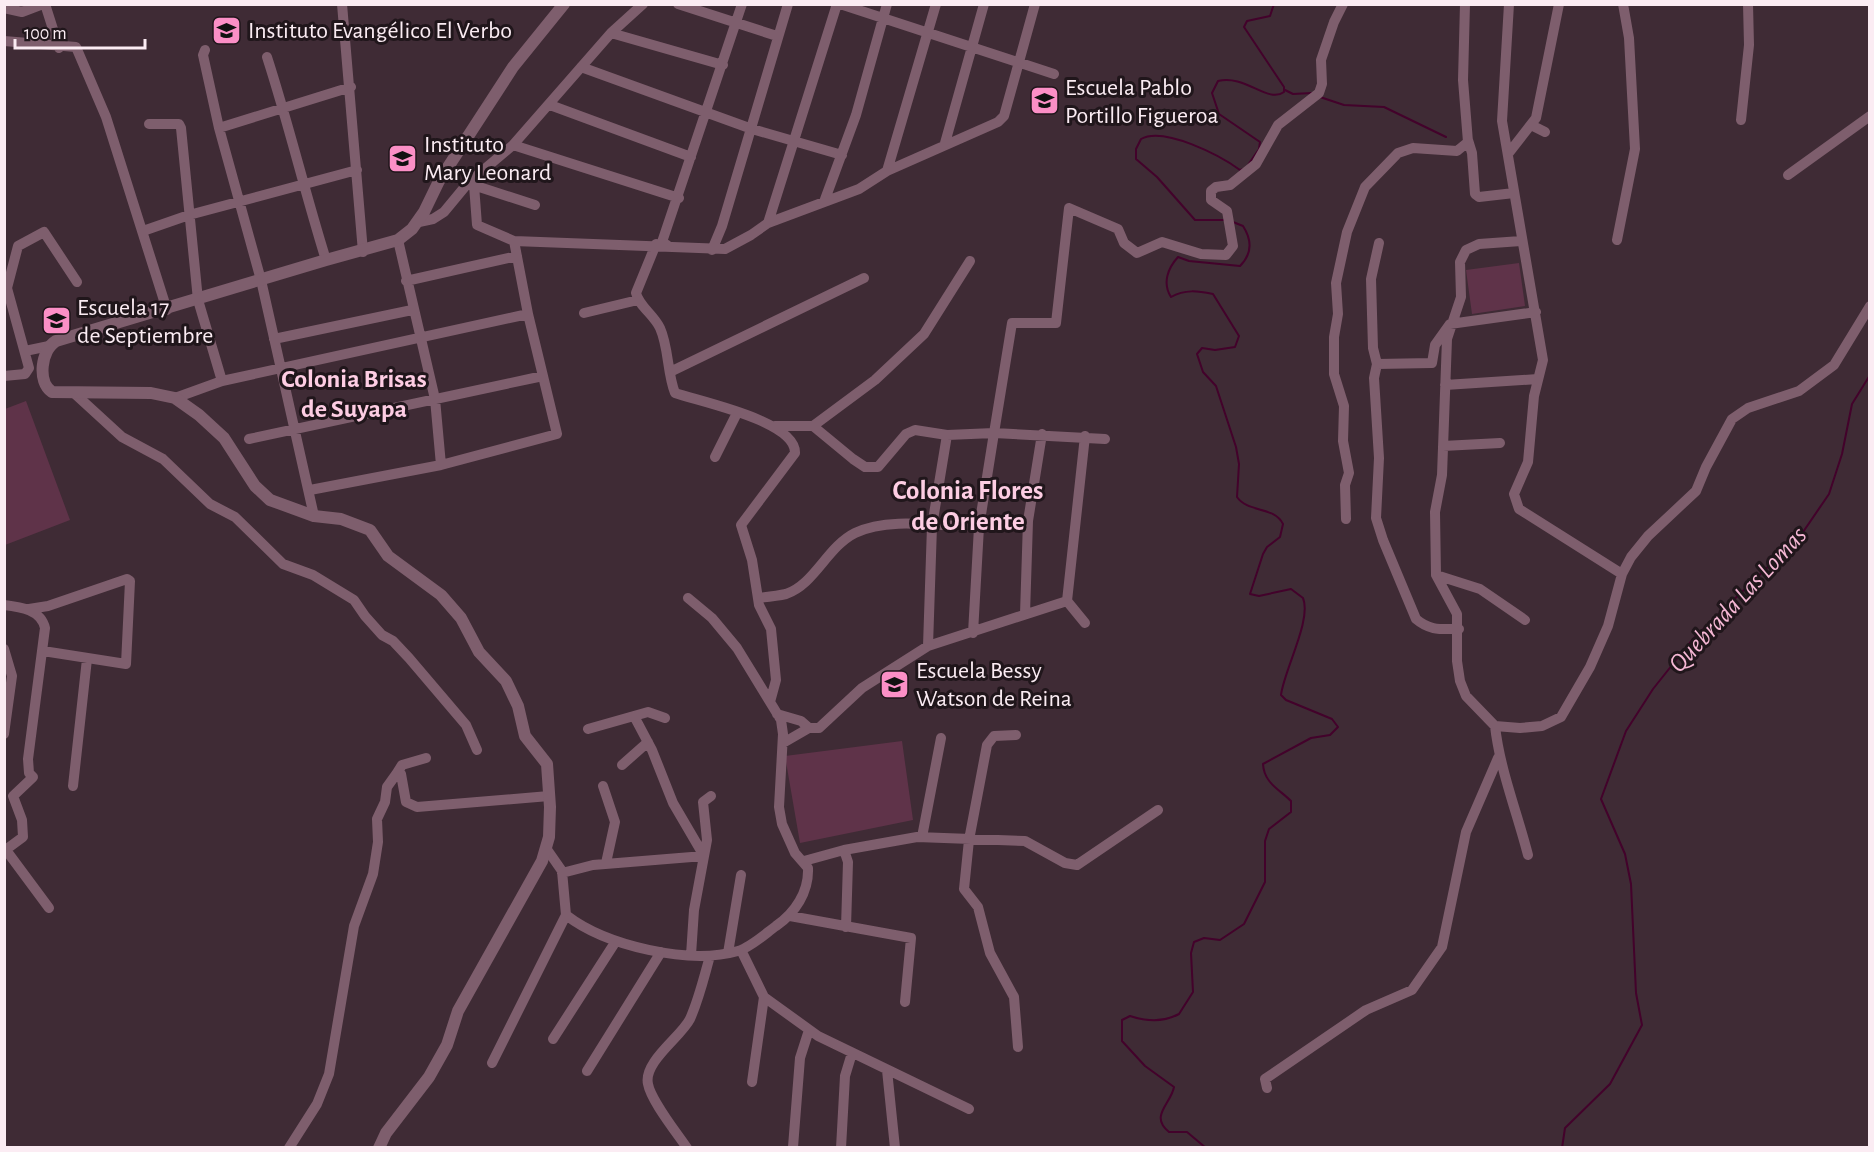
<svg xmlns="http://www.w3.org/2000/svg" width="1874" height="1152" font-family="'Alegreya Sans',sans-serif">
  <rect width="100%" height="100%" fill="#3f2b35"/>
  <path fill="#5f3349" d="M1519 263 1525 306 1472 314 1466 270Z
    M26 401 70 520 5 545V409Z
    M902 741 913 820 800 843 785 756Z"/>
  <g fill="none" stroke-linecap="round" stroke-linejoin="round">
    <path stroke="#43022b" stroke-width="2" d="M1285 90 1293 94 1312 93
      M1320 97 1344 105 1384 107 1446 137
      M1248 165 1259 149 1260 142 1219 114 1212 93 1218 81C1245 74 1268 104 1284 92V87L1244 27 1247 21 1270 16 1274 4
      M1224 220H1195L1157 177 1136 159V149L1141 139C1164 126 1221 156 1240 170L1244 169
      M1206 1148 1187 1132H1169C1149 1116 1171 1104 1174 1087L1145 1066 1122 1041V1020L1130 1016C1146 1021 1162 1023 1179 1014L1193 992 1191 953 1194 942 1204 938 1220 940 1244 924 1265 882V841L1269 829 1291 812V801C1279 789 1264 783 1263 764L1311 738 1330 735 1338 727 1332 719 1286 700 1281 695C1284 670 1312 620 1303 598L1291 589 1259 596 1250 594 1263 554 1267 547 1280 537 1283 524C1274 506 1248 513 1237 497L1239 464 1236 447 1216 386 1203 372 1197 354 1202 348 1215 350 1235 347 1239 336 1213 294C1198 291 1185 289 1171 297 1162 283 1168 268 1178 257L1189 261 1240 266C1252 254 1252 240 1243 226L1233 222
      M1562 1148 1565 1128 1610 1084 1642 1025 1636 993 1631 884 1625 854 1601 799 1626 731 1653 689 1692 640 1801 535 1829 494 1842 454 1852 404 1870 375"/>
    <path stroke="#7e5e6d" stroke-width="10" d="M45 4 59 48
      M342 4 363 252
      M678 4 777 36
      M840 4 1054 74
      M1509 4 1502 121 1543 360 1534 396 1528 462 1514 494 1519 509 1622 574
      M4 8 22 12 43 4
      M611 33 723 65
      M4 41 76 47 106 117 167 310
      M205 50 203 55 219 128
      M267 57C289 125 305 193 326 260
      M581 67 752 129 842 155
      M550 105 691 157
      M1741 120 1749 45 1748 4
      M149 124H179L181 128 198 300 222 381
      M1531 125 1545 132
      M1468 140 1472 153 1475 194 1479 197 1514 193
      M945 143 984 4
      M513 145 679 198
      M1508 154 1536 118 1559 4
      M887 171 936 4
      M1788 175 1870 116
      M470 184 535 205
      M474 185 477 225 514 241 725 249 751 235 768 223 859 189 887 171 998 122 1004 116 1035 4
      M824 202 856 115 887 4
      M419 222 433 219 444 212 468 183 513 145 611 33 643 4
      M768 223 837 4
      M143 231 189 215 357 170
      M398 240 435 399 441 465
      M1617 240 1635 149 1629 38 1623 4
      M1521 241 1479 244 1466 250 1460 262 1461 297 1447 339 1442 475 1435 512 1436 575 1457 614V661L1460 681 1466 696 1495 726 1520 728 1542 726 1561 717 1590 667 1608 626 1622 574 1631 557 1648 536 1696 491 1706 467 1732 419 1748 408 1799 391 1834 365 1870 306
      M1379 243 1371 279 1373 348 1377 364 1374 378 1379 458 1376 518 1383 540 1416 619C1430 631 1441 629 1459 629
      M656 244 636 293C639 306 654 315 660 328 669 348 667 373 675 393 701 402 796 421 795 453L741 525 752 560 759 605 771 629 776 680 770 702
      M667 245 662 242 742 4
      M712 250 722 226 788 4
      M406 281 517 256
      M584 313 638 300
      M274 339 412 310
      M25 351 49 346
      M1377 364 1432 363 1435 345 1450 324 1536 312
      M670 372 864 278
      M4 376 25 374 29 368 7 288 18 246 44 232 77 282
      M1445 385 1538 379
      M74 393 122 437 163 459 210 504 235 517 283 564 313 575 354 600 365 616 382 635 393 641 409 658 466 725 477 750
      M175 398 222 381 528 314
      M775 426H813L875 380 924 334 970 261
      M813 426 853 459 865 467H878L906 434 915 430 947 435 994 433 1012 323H1056L1069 208 1118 229 1124 243 1137 253 1162 242 1201 254 1226 255 1233 246 1227 211 1211 200V191L1216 187 1230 185 1256 164 1278 125 1319 93 1322 84 1321 60 1334 22 1343 4
      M249 439 543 376
      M1443 446 1500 443
      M715 457 737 413
      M310 490 441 465 557 434 528 314 514 241
      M314 516 261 280 219 128 351 87
      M1346 519 1345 485 1349 473 1343 441 1344 406 1334 374V337L1338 314 1336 283 1347 232 1365 187 1398 153 1413 148 1457 151 1468 142 1463 80 1465 4
      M1436 575 1480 589 1525 620
      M758 598C767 597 777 596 786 594 815 584 827 547 855 533 890 516 942 527 979 527
      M1067 601 1085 436
      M1067 601 1085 623
      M4 605C21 607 41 610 45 628L28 759 29 773 33 777 13 796 22 820 23 837 4 851
      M29 609 48 606 127 579 130 581 126 664 43 651
      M1025 614 1028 521 1042 434
      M973 633 979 527 994 433 1105 439
      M928 646 932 526 947 435
      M4 649 12 676 4 734
      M777 714 801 721 809 728
      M1495 726C1500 770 1517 812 1528 855
      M588 729 648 712 665 718
      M1016 735 994 736 987 745 969 840 964 889 978 907 990 953 1014 997 1018 1047
      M783 743 809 728H819L862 688 928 646 1067 601
      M622 765 648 742
      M397 773 402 765 426 758
      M73 786 87 659
      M603 786 615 822 606 863
      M922 837 941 738
      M546 848 562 871 566 915C606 946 689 965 738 951 751 947 765 934 776 926 795 913 809 892 808 868L795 853 782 824 779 807 783 734 781 720 737 648 712 618 688 598
      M6 850 49 908
      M844 850 848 862 846 927
      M804 861 844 850 917 837 1025 841 1065 863 1077 865 1158 810
      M562 873 593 865 704 856 673 803 652 750 634 716
      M790 916 911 938 905 1002
      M741 950 764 997 818 1036 969 1109
      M728 953 741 875
      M691 955 694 910 707 840 703 802 711 796
      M553 1039 616 941
      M492 1063 566 915
      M887 1070 895 1148
      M587 1071 661 952
      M752 1082 764 997
      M1267 1088 1265 1079 1366 1010 1412 990 1442 947 1466 832 1498 758
      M793 1147 800 1058 809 1030
      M289 1148 317 1104 329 1074 354 926 373 874 378 842 377 819 385 802 387 787 397 773 401 774 406 802 417 807 549 796
      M687 1148C677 1133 651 1101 648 1084 643 1062 681 1037 690 1019 699 999 704 977 710 956
      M841 1148 845 1076 852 1053"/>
    <path stroke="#7e5e6d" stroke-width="12" d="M379 1148 386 1133 429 1077 447 1045 458 1011 542 861 549 837 550 807 547 764 525 736 518 706 506 681 479 652 461 618 441 595 388 556 370 530 341 519 314 516 270 500 255 486 224 438 199 415 175 398 151 393 52 392C37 382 41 350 56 341L326 260 398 240 412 229 424 212 439 181 513 67 564 4"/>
  </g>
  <defs>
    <symbol id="school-square" viewBox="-11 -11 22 22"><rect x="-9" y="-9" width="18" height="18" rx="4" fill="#fb8fc6" stroke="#20161b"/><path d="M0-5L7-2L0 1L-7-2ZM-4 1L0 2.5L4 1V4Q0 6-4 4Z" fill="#111"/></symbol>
  </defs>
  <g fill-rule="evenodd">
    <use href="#school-square" x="210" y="14" width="33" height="33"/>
    <use href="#school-square" x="1028" y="84" width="33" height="33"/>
    <use href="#school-square" x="386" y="142" width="33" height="33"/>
    <use href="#school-square" x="40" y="304" width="33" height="33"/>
    <use href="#school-square" x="878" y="668" width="33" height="33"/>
  </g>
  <g text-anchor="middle" stroke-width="6" stroke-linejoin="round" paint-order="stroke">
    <g font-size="24" fill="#fbecf3" stroke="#20161b" text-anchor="start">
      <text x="248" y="38">Instituto Evangélico El Verbo</text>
      <text x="1065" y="95">Escuela Pablo<tspan x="1065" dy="28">Portillo Figueroa</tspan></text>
      <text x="424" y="152">Instituto<tspan x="424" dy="28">Mary Leonard</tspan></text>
      <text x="77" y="315">Escuela 17<tspan x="77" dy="28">de Septiembre</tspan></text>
      <text x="916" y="678">Escuela Bessy<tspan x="916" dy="28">Watson de Reina</tspan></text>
    </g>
    <g font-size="26" font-weight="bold" fill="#fdcde3" stroke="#20161b">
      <text x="354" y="387">Colonia Brisas<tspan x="354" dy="30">de Suyapa</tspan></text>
    </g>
    <g font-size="26" font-style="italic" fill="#f5b7d4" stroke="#20161b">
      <text transform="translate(1737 599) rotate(-47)" y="9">Quebrada Las Lomas</text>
    </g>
    <g font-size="27" font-weight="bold" fill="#fdcde3" stroke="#20161b">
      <text x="968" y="499">Colonia Flores<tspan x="968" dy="31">de Oriente</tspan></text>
    </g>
  </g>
  <rect width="1874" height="1152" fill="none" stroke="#fbecf3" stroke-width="12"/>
  <path d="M15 39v9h130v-9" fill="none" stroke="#fbecf3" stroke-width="3"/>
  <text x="24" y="39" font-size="18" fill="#fbecf3" stroke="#20161b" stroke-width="4.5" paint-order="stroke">100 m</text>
</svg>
